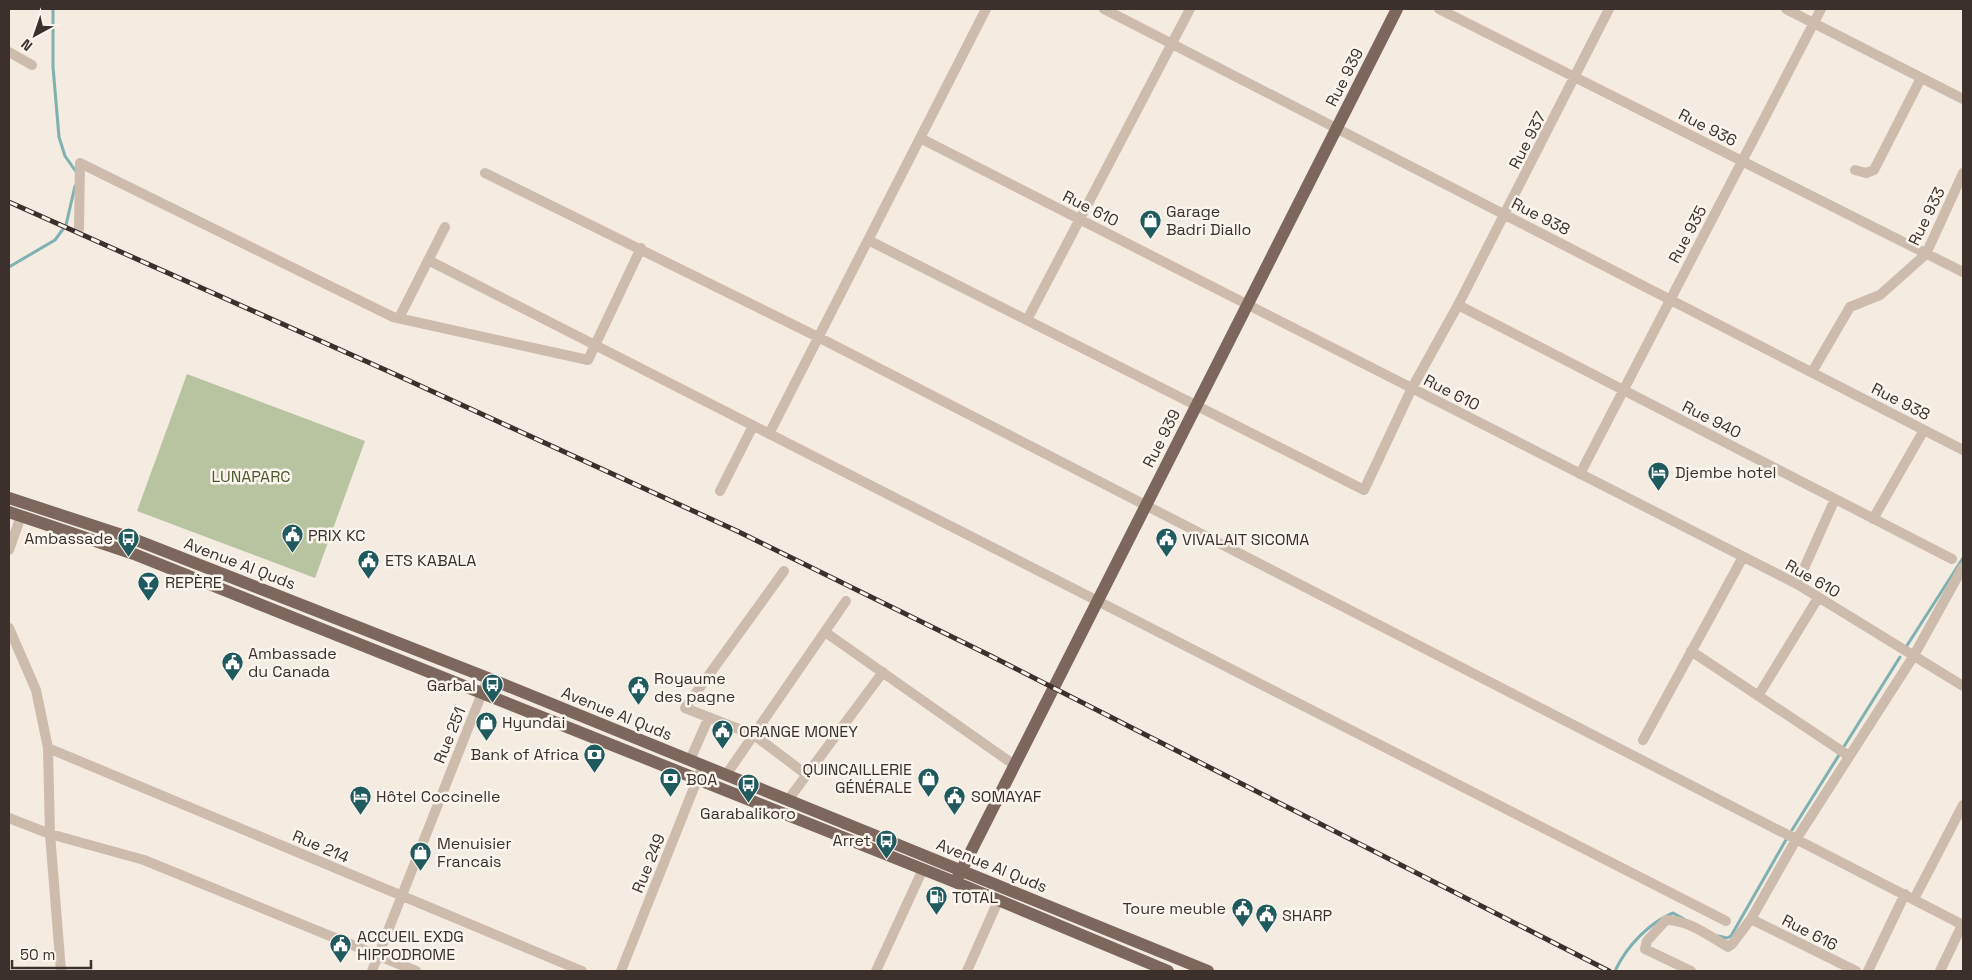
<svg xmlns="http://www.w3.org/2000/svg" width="1972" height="980" font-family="'Space Grotesk',sans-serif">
  <rect width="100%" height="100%" fill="#f4ebe1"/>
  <path fill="#b8c4a0" d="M187 374 365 441 315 578 137 511Z"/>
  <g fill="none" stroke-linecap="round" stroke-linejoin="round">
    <path stroke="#7fb0b2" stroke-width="3" d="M53 9V67L59 137 65 156 77 173
      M9 267 55 240 66 225 75 186
      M1906 647 1963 558
      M1843 748 1900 657
      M1792 830 1839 755
      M1718 936 1727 938 1731 936 1787 838
      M1616 969C1627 946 1649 923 1673 913L1684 919"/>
    <path stroke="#cdbbac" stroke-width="10" d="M1104 9 1963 450
      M1439 9 1963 272
      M1786 9 1963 99
      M9 52 32 65
      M920 138 1797 584 1963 686
      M1855 170 1866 173 1874 170 1921 78
      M485 173 818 337 1963 925
      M79 229 80 163 393 317 588 360 641 248
      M868 240 1364 490 1412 388 1458 305 1609 9
      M428 260 1726 921
      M1458 305 1952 559
      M399 318 445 227
      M1027 320 1190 9
      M1812 372 1850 307 1880 295 1926 254 1963 173
      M769 434 986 9
      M1580 474 1821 9
      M720 491 753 426
      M1873 519 1924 430
      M9 550 21 516
      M784 571 685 708 754 735 807 775
      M1797 584 1835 499
      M9 628 36 690 48 748 50 834 61 971
      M825 632 1013 764
      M1691 651 1849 756
      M1758 696 1818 598
      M1643 740 1743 557
      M48 748 582 971
      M690 760 709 717
      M726 775 846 601
      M788 800 883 672
      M9 818 50 834 144 860 416 971
      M1914 899 1963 805
      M1751 919 1856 971
      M372 971 488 678
      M621 971 703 765
      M876 971 923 869
      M967 971 998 901
      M1691 971 1645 949 1647 941 1666 920C1689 920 1709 936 1728 947L1732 944 1751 919 1797 838 1913 657 1963 567
      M1868 971 1905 894
      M1940 971 1963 923"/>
    <path stroke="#7d675c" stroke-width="12" d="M9 498 131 538 488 678 1208 971
      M9 512 134 554 955 882 1168 971
      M958 877 1397 9"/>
    <defs>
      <path id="rail" d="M9 202 390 372 737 531 991 656 1609 971"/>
    </defs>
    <use href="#rail" stroke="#3b302b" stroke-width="5"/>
    <use href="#rail" stroke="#fbf5ee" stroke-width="3" stroke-dasharray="9" stroke-linecap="butt"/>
  </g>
  <defs>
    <symbol id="shop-pin" viewBox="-11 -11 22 30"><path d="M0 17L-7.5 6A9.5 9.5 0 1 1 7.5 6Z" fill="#1f5a5e" stroke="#fbf5ee"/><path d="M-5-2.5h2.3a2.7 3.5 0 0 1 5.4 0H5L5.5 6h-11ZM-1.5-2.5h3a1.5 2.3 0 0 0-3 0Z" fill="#fff"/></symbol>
    <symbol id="hotel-pin" viewBox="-11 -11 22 30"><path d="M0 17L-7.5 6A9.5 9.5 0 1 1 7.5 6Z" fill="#1f5a5e" stroke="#fbf5ee"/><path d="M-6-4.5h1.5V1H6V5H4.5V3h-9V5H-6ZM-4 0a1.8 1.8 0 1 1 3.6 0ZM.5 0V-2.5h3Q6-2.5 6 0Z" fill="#fff"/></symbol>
    <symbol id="civic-pin" viewBox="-11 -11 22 30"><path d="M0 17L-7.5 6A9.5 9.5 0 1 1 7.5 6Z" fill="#1f5a5e" stroke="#fbf5ee"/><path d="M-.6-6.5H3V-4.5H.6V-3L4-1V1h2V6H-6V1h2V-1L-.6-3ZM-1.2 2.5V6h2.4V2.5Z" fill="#fff"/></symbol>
    <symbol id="bus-pin" viewBox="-11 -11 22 30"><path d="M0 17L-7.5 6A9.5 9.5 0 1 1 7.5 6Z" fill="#1f5a5e" stroke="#fbf5ee"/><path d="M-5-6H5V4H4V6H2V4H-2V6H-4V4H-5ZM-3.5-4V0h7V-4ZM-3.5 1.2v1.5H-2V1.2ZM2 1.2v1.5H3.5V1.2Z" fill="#fff"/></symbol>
    <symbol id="bar-pin" viewBox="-11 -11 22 30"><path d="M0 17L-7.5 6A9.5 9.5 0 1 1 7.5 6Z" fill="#1f5a5e" stroke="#fbf5ee"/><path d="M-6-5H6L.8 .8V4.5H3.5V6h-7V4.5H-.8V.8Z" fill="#fff"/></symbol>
    <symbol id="bank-pin" viewBox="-11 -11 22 30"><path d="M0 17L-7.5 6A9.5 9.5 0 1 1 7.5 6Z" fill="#1f5a5e" stroke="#fbf5ee"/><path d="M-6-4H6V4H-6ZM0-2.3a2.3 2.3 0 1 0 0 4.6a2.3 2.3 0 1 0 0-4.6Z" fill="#fff"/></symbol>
    <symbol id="fuel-pin" viewBox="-11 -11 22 30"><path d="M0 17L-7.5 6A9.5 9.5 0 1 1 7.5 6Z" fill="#1f5a5e" stroke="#fbf5ee"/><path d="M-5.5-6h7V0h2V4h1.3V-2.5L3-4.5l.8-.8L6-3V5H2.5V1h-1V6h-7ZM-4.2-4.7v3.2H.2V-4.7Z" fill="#fff"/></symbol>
  </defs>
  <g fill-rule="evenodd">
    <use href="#shop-pin" x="1138" y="208" width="25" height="34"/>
    <use href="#hotel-pin" x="1646" y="460" width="25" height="34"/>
    <use href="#civic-pin" x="280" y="522" width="25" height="34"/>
    <use href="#bus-pin" x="116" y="526" width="25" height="34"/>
    <use href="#civic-pin" x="1154" y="526" width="25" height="34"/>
    <use href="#civic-pin" x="356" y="548" width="25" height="34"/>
    <use href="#bar-pin" x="136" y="570" width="25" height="34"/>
    <use href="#civic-pin" x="220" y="650" width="25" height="34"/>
    <use href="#bus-pin" x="480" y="672" width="25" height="34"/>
    <use href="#civic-pin" x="626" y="674" width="25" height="34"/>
    <use href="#shop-pin" x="474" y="710" width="25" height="34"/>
    <use href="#civic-pin" x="710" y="718" width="25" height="34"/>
    <use href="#bank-pin" x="582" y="742" width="25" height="34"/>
    <use href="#shop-pin" x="916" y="766" width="25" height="34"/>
    <use href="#bank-pin" x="658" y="766" width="25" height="34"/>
    <use href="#bus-pin" x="736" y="772" width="25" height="34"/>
    <use href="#hotel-pin" x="348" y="784" width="25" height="34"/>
    <use href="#civic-pin" x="942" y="784" width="25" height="34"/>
    <use href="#bus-pin" x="874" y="828" width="25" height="34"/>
    <use href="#shop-pin" x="408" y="840" width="25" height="34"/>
    <use href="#fuel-pin" x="924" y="884" width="25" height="34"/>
    <use href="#civic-pin" x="1230" y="896" width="25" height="34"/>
    <use href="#civic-pin" x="1254" y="902" width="25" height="34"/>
    <use href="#civic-pin" x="328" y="932" width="25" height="34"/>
  </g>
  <g text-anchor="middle" stroke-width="5" stroke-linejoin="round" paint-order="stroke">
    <g font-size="16" fill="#3b302b" stroke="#fbf5ee">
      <text transform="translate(1344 77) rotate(-63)" y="6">Rue 939</text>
      <text transform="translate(1708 127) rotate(27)" y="6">Rue 936</text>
      <text transform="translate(1527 140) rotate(-63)" y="6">Rue 937</text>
      <text transform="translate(1091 208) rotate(27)" y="6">Rue 610</text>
      <text transform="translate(1541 216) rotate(27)" y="6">Rue 938</text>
      <text transform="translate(1926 216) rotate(-64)" y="6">Rue 933</text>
      <text transform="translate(1687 234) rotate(-62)" y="6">Rue 935</text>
      <text transform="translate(1452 392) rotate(27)" y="6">Rue 610</text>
      <text transform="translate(1901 401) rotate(27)" y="6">Rue 938</text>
      <text transform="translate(1712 419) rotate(27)" y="6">Rue 940</text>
      <text transform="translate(1161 438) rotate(-63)" y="6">Rue 939</text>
      <text transform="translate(240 563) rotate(21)" y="6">Avenue Al Quds</text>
      <text transform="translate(1813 578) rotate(30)" y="6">Rue 610</text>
      <text transform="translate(617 713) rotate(22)" y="6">Avenue Al Quds</text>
      <text transform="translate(449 735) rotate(-68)" y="6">Rue 251</text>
      <text transform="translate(321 846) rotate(23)" y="6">Rue 214</text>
      <text transform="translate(648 863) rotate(-68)" y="6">Rue 249</text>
      <text transform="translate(992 865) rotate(22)" y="6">Avenue Al Quds</text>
      <text transform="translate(1810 932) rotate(27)" y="6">Rue 616</text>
    </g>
    <g font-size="16" fill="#3b302b" stroke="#fbf5ee" text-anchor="start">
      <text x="1166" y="217">Garage<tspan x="1166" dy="18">Badri Diallo</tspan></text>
      <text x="1675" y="478">Djembe hotel</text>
      <text x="308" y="541">PRIX KC</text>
      <text x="113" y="544" text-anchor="end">Ambassade</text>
      <text x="1182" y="545">VIVALAIT SICOMA</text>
      <text x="385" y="566">ETS KABALA</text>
      <text x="165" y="588">REPÈRE</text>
      <text x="248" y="659">Ambassade<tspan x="248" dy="18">du Canada</tspan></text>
      <text x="654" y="684">Royaume<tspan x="654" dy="18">des pagne</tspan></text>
      <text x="476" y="691" text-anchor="end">Garbal</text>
      <text x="502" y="728">Hyundai</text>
      <text x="739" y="737">ORANGE MONEY</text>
      <text x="579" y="760" text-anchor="end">Bank of Africa</text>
      <text x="912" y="775" text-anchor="end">QUINCAILLERIE<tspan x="912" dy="18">GÉNÉRALE</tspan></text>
      <text x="686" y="785">BOA</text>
      <text x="376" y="802">Hôtel Coccinelle</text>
      <text x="971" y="802">SOMAYAF</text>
      <text x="748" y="819" text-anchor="middle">Garabalikoro</text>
      <text x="871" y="846" text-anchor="end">Arret</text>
      <text x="437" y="849">Menuisier<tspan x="437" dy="18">Francais</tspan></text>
      <text x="952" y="903">TOTAL</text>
      <text x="1226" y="914" text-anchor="end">Toure meuble</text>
      <text x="1282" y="921">SHARP</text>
      <text x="357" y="942">ACCUEIL EXDG<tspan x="357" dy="18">HIPPODROME</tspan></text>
    </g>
    <g font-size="16" fill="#4a5a2e" stroke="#fbf5ee">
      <text x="251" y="482">LUNAPARC</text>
    </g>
  </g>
  <rect width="1972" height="980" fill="none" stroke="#3b302b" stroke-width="20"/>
  <g transform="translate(35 35) rotate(220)" stroke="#fbf5ee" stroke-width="4" paint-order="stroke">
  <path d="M0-4L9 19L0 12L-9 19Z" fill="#3b302b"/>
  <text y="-8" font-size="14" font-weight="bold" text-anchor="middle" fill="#3b302b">N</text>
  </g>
  <path d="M12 960v8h79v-8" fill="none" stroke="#3b302b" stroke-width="2.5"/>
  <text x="20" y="960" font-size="15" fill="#3b302b" stroke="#fbf5ee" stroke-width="4" paint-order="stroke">50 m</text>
</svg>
